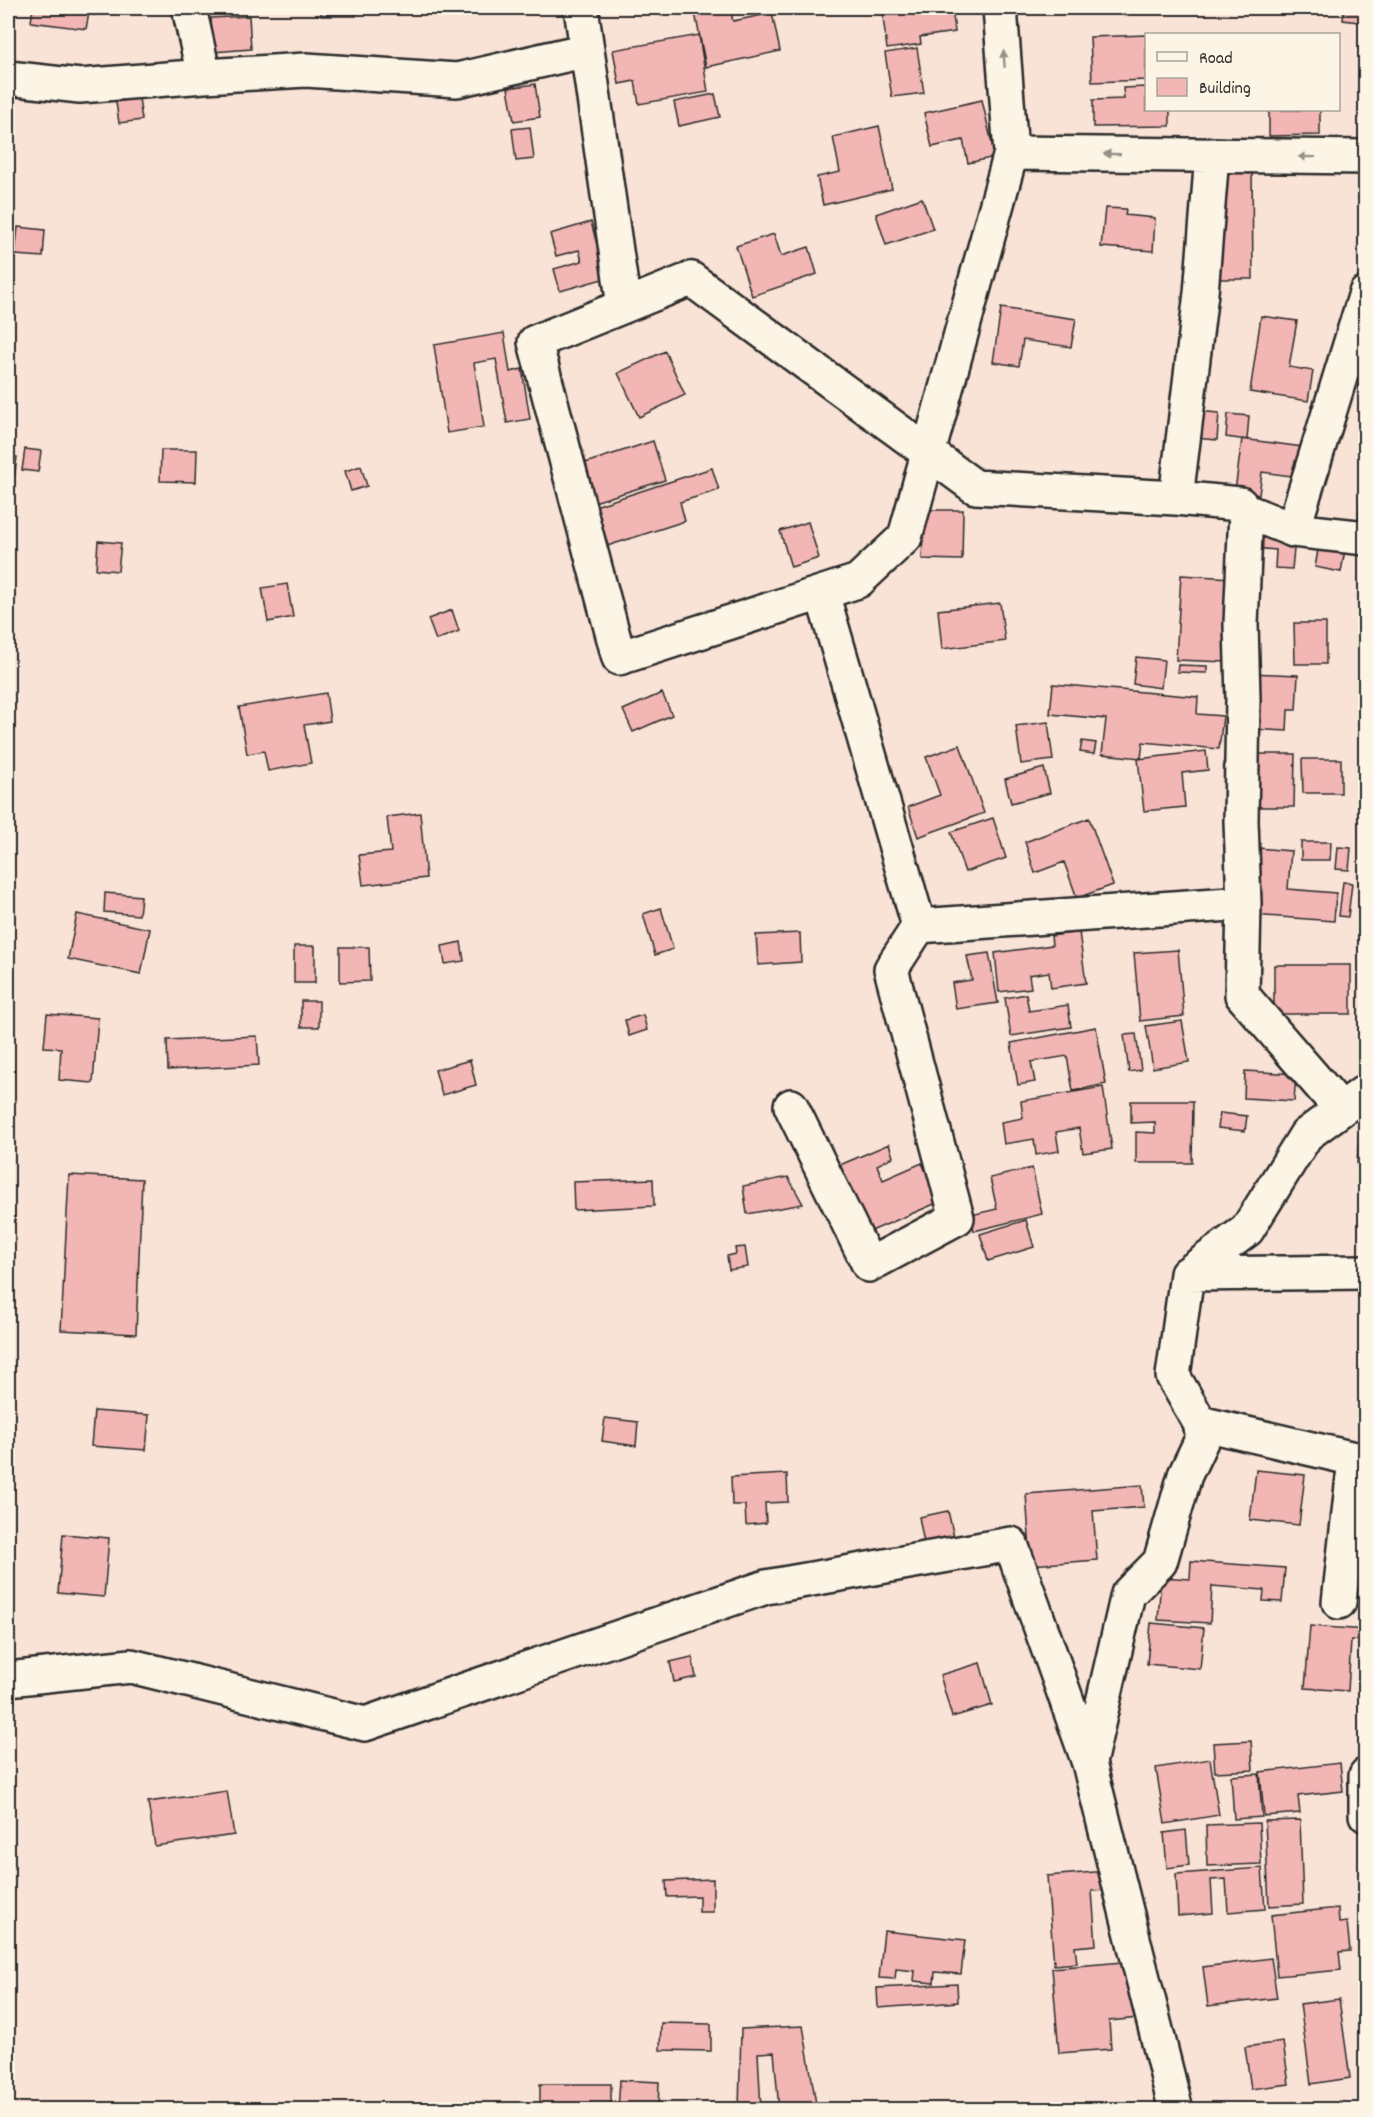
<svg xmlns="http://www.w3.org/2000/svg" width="1373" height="2117" font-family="Dekko,sans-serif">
  <rect width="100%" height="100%" fill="#f9e2d6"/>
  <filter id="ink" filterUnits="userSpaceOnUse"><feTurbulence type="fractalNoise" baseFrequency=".0167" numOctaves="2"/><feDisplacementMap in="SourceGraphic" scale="12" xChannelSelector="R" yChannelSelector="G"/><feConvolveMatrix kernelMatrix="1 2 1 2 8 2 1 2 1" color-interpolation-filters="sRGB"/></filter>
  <g filter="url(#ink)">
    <path fill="#f2b6b4" stroke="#2b2b2b" stroke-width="1.5" d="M33 8H90L86 29 31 22Z
      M92 8H122V9L94 15Z
      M321 8H356V16H321Z
      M694 8H730L733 21 772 13 780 51 706 67Z
      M891 8H952L955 32 920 37 921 44 887 49 882 9Z
      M1344 8H1366V23L1343 20Z
      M249 16 251 49 213 52 211 18Z
      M699 35 708 92 639 104 635 81 619 84 613 50Z
      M1146 35V80L1092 82 1090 37Z
      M917 48 924 93 892 97 885 53Z
      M535 84 540 117 514 121 508 88Z
      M1146 87V110H1170V126L1093 127V100L1124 99 1123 88Z
      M715 94 720 117 679 126 674 102Z
      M139 98 142 120 119 123 116 102Z
      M982 100 995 157 968 163 963 140 932 147 924 113Z
      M1269 110H1320V135L1269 136Z
      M879 126 892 189 823 205 817 177 840 172 833 137Z
      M530 127 534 159 516 161 512 129Z
      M1213 167H1252L1253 279H1213Z
      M922 198 933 229 886 245 876 214Z
      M1105 208 1126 209 1125 215 1155 218 1153 251 1101 247Z
      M591 222 606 278 560 291 554 269 582 261 579 250 556 256 550 234Z
      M18 227 45 230 43 257 15 255Z
      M774 234 781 256 809 247 817 274 752 296 736 246Z
      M1001 308 1076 319 1071 347 1023 340 1019 366 993 362Z
      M1261 316 1297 321 1289 367 1313 371 1308 401 1250 392Z
      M504 333 510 372 522 369 530 419 507 423 496 359 474 363 484 427 447 433 434 345Z
      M665 351 685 395 639 417 618 373Z
      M1196 411 1219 413 1217 440 1194 438Z
      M1228 414 1249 416 1247 440 1226 437Z
      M1242 439 1303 447 1299 477 1262 472 1259 495 1235 491Z
      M653 441 665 480 591 503 579 465Z
      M25 449 41 451 38 472 22 470Z
      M161 450H197L196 482 160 481Z
      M8 456 17 457 8 523Z
      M361 466 367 486 351 491 345 471Z
      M712 468 719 490 680 502 685 521 601 548 589 508Z
      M1360 492H1366V517H1359Z
      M924 510H963L962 560 922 559Z
      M808 522 819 558 791 567 780 531Z
      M1255 526 1296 529 1292 569 1275 568 1276 550 1253 548Z
      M1322 528 1348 533 1341 572 1315 567Z
      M98 541 121 543 118 571 96 569Z
      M1181 575 1232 578 1228 662 1176 660Z
      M287 584 293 617 268 622 262 588Z
      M1000 603 1005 641 942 649 938 610Z
      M452 610 459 631 436 640 428 619Z
      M1294 623H1326V664H1295Z
      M1136 657 1164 660 1161 688 1133 684Z
      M1364 659 1366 660V688H1362Z
      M1178 665 1207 666V673L1177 672Z
      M1251 673 1298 675 1296 710H1288L1287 731 1248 729Z
      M1053 684 1198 697 1197 714 1223 716 1219 749 1143 742 1141 758 1102 754 1106 719 1050 714Z
      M326 693 330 721 304 725 311 763 268 771 264 751 247 754 239 707Z
      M662 693 672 715 633 732 623 710Z
      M1048 722 1053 760 1021 764 1016 726Z
      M1082 741 1096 743 1094 754 1080 752Z
      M960 745 984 813 918 837 908 807 940 795 926 757Z
      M1206 751 1208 770 1182 773 1185 807 1144 811 1138 759Z
      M1254 754H1295L1294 807H1253Z
      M1302 759H1341V793H1303Z
      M1044 768 1050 793 1011 803 1005 779Z
      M1366 779V792L1359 786Z
      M420 813 426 878 363 885 359 855 391 852 387 817Z
      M993 818 1006 858 965 872 951 832Z
      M1089 818 1113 885 1077 898 1064 862 1035 873 1025 842Z
      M1301 842H1331L1330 860H1301Z
      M1338 847 1351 848 1349 870 1336 869Z
      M1258 848 1291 851 1288 889 1336 893 1334 921 1253 915Z
      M1343 882 1352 883 1348 917 1339 916Z
      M105 893 141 896 139 915 104 912Z
      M661 908 673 949 655 955 643 914Z
      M77 914 150 929 141 974 68 959Z
      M1079 932 1086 983 1051 988 1049 972 1029 975 1031 988 999 992 995 953 1052 945 1051 936Z
      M800 933 801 962 758 965 756 935Z
      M461 942 464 961 445 964 442 946Z
      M294 946H315V983H294Z
      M340 947H369L370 981 340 982Z
      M1178 950 1184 1016 1140 1021 1134 953Z
      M989 953 998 1003 956 1009 952 983 972 980 967 956Z
      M1274 965H1351V1014H1274Z
      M1026 994 1029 1011 1068 1005 1071 1027 1011 1036 1005 998Z
      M301 1001H319V1027H301Z
      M47 1014 98 1018 93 1083 59 1080 61 1048 44 1047Z
      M643 1015 647 1030 629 1036 625 1020Z
      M1182 1021 1189 1062 1153 1068 1146 1026Z
      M1096 1027 1106 1084 1073 1091 1067 1056 1031 1062 1035 1082 1018 1085 1011 1043Z
      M1136 1034 1141 1070 1129 1072 1124 1035Z
      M257 1036 259 1065 168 1070 167 1040Z
      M470 1060 476 1085 442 1095 435 1070Z
      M1245 1071 1296 1074 1294 1101 1244 1098Z
      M1103 1087 1112 1149 1083 1153 1079 1128 1056 1132 1059 1151 1036 1155 1034 1139 1004 1144 1001 1122 1023 1118 1021 1101Z
      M1131 1101H1193L1192 1163H1136V1132L1155 1133V1122L1131 1123Z
      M1220 1113 1247 1116 1245 1131 1218 1128Z
      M1359 1135H1366V1166H1357Z
      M889 1144 893 1157 877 1165 883 1180 922 1163 939 1202 869 1232 840 1165Z
      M1032 1168 1042 1214 974 1231 971 1215 997 1209 990 1178Z
      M69 1175 142 1179 136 1334 61 1330Z
      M788 1177 803 1204 747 1214 743 1186Z
      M653 1179 654 1206 574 1210 573 1182Z
      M1026 1220 1034 1247 988 1261 980 1234Z
      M745 1247 748 1267 729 1270 727 1256 736 1254 735 1248Z
      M94 1411 149 1415 146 1450 91 1446Z
      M605 1418 638 1422 636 1446 602 1441Z
      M1256 1470 1305 1475 1299 1525 1250 1520Z
      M787 1474 788 1502 765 1503 766 1523 746 1525 745 1505H732L731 1477Z
      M1142 1485 1144 1507 1093 1511 1097 1560 1031 1565 1026 1494Z
      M948 1511 954 1537 924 1543 919 1517Z
      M63 1534 109 1538 104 1597 58 1593Z
      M1191 1561 1285 1568 1282 1602 1263 1601 1264 1590 1212 1586 1210 1623 1158 1620 1161 1577 1190 1579Z
      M8 1587 13 1656H8Z
      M1151 1623 1204 1628 1200 1669 1147 1664Z
      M1310 1626 1366 1630V1641L1351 1640 1348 1691 1305 1688Z
      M692 1657 696 1677 674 1682 670 1662Z
      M980 1663 992 1705 952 1717 940 1675Z
      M1251 1741 1253 1770 1215 1772 1213 1743Z
      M1210 1759 1219 1815 1165 1824 1156 1768Z
      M1340 1763 1343 1791 1298 1796 1300 1813 1264 1816 1260 1772Z
      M1259 1774 1262 1817 1234 1819 1231 1776Z
      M227 1791 234 1835 155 1846 148 1802Z
      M1300 1820 1303 1904 1269 1906 1265 1821Z
      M1259 1823 1261 1864 1207 1866 1206 1825Z
      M1186 1830 1189 1865 1167 1868 1164 1833Z
      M1262 1868 1265 1909 1228 1912 1226 1879 1211 1880 1213 1913 1178 1916 1176 1874Z
      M1119 1870 1121 1889 1092 1891 1096 1945 1075 1947 1077 1963 1054 1965 1047 1876Z
      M713 1879V1912H699V1896L667 1897 666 1881Z
      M1338 1908 1339 1923 1347 1922 1350 1951 1339 1952 1341 1970 1277 1976 1271 1915Z
      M884 1931 965 1940 961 1974 935 1972 934 1983 914 1981 915 1971 896 1969 895 1979 879 1978Z
      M1271 1958 1277 1998 1208 2006 1203 1967Z
      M1135 1961 1139 2018 1109 2021 1111 2049 1059 2053 1052 1968Z
      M957 1984 958 2002 878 2008 877 1988Z
      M1339 1999 1350 2078 1311 2084 1300 2004Z
      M661 2023 711 2024V2051L660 2050Z
      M803 2026 817 2110H779L774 2052 758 2053 761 2110H739L741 2029Z
      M1283 2042 1289 2084 1251 2089 1245 2047Z
      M620 2080 659 2082 658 2110H618Z
      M540 2084H611V2110H540Z"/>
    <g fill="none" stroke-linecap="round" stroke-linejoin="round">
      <defs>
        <path id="minor" d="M189 8 204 76 306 70 457 80 587 50
          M581 8 624 306
          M1000 8 1011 153 1366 157
          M8 78 80 86 204 76
          M1011 153 905 537 858 581 619 658 535 342 691 279 975 487 1176 498
          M1212 155 1201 293 1176 498 1240 504 1246 511
          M1293 530 1366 538
          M822 593 919 926 1244 903
          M791 1106 869 1265 957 1218 891 969 919 926
          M1341 1109 1242 995 1244 903 1241 821 1243 699 1241 624 1246 511 1293 530 1366 293
          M1187 1274 1366 1272
          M1200 1423 1355 1459
          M1339 1602 1355 1459 1366 1458
          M8 1679 131 1666 365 1724 766 1587 1011 1544 1089 1763
          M1366 1775V1815
          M1176 2110 1089 1763 1128 1594 1160 1562 1185 1475 1203 1437 1200 1423 1173 1376 1187 1274 1247 1230 1306 1135 1366 1091"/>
      </defs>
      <use href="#minor" stroke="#2b2b2b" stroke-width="38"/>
      <use href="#minor" stroke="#fcf5e5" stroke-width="33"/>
    </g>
    <defs><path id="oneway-solid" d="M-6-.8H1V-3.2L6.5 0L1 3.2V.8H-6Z" transform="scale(1.5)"/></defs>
    <g fill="#949088">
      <use href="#oneway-solid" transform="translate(1004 59) rotate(-95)"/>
      <use href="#oneway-solid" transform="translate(1112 154) rotate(-179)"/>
      <use href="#oneway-solid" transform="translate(1307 157) rotate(-179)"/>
    </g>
  </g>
  <rect width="1373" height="2117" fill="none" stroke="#fcf5e5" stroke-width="30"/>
  <rect x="15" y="15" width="1343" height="2087" fill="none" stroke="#2b2b2b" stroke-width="2" filter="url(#ink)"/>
  <rect x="1145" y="33" width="195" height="78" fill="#fcf5e5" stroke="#a8a49b" stroke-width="1.5"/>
  <rect x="1157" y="52" width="30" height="9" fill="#fcf5e5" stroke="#a8a49b" stroke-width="1.5"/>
  <text x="1199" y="63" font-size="18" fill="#2b2b2b">Road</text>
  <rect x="1157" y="78" width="30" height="18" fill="#f2b6b4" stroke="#a8a49b" stroke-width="1.5"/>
  <text x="1199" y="93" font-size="18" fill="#2b2b2b">Building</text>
</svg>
